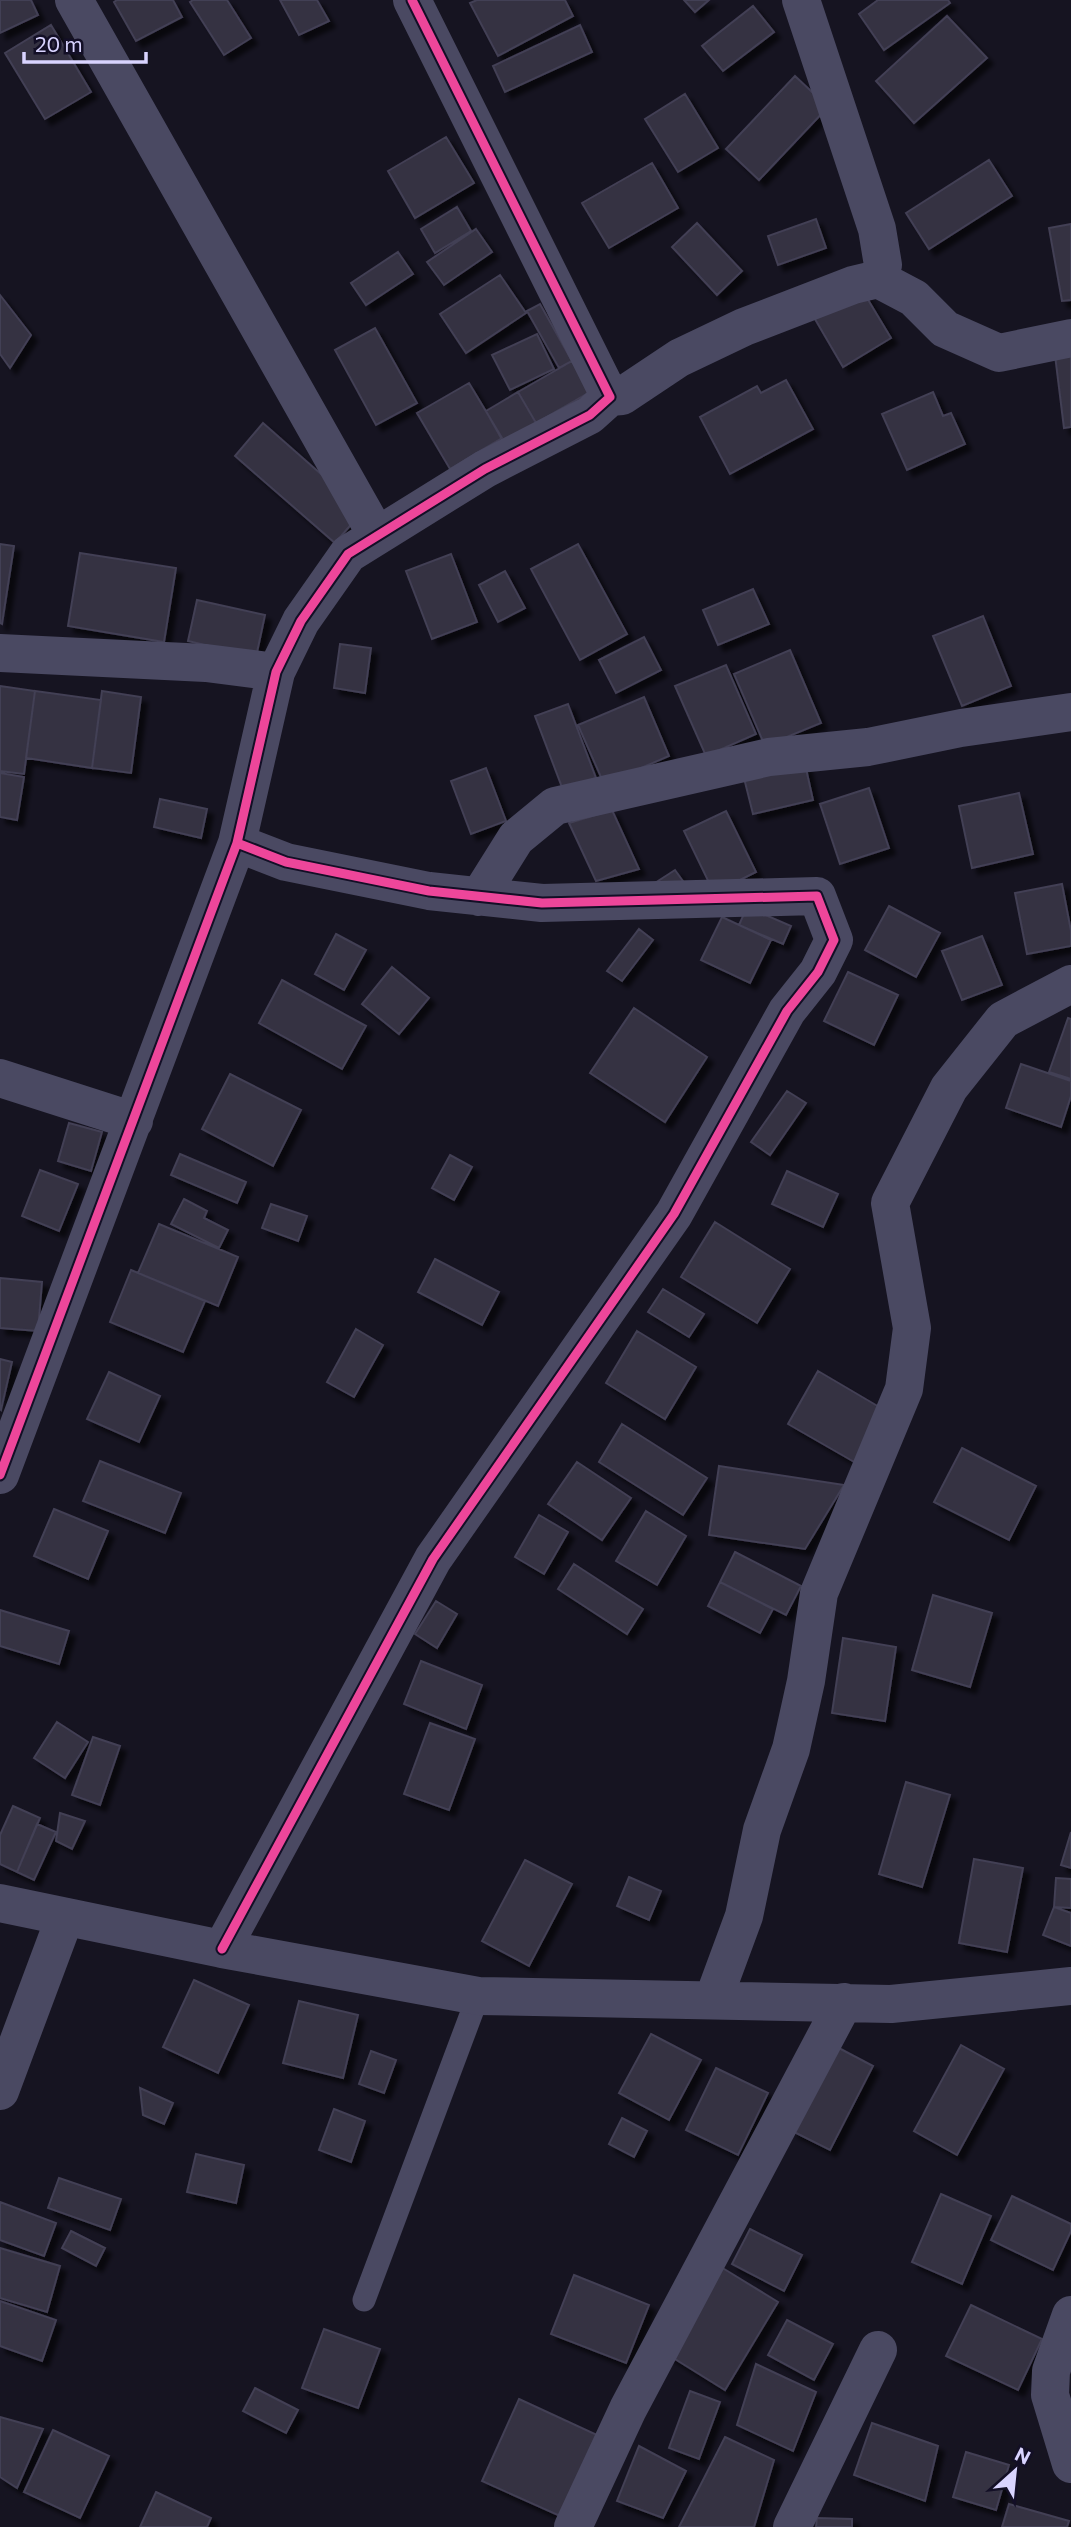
<svg xmlns="http://www.w3.org/2000/svg" width="1071" height="2527" font-family="Commissioner,sans-serif">
  <defs>
    <filter id="shadow"><feDropShadow dx="6" dy="6" stdDeviation="2" flood-color="#0009"/></filter>
  </defs>
  <rect width="100%" height="100%" fill="#161421"/>
  <path fill="#343243" stroke="#433f54" stroke-width="2" filter="url(#shadow)" d="M0 0H31L38 15 0 33Z
    M117 0H173L182 17 136 41 114 2Z
    M193 0H227L251 38 224 55 190 2Z
    M280 0H317L329 21 299 35Z
    M477 0H565L573 16 498 56 470 3Z
    M684 0H709L695 12Z
    M878 0H948L950 3 884 50 859 14Z
    M753 6 774 32 723 71 702 46Z
    M947 16 987 58 914 123 876 81Z
    M51 25 91 92 45 119 5 53Z
    M580 25 592 52 505 92 493 66Z
    M795 76 828 107 759 180 726 149Z
    M685 94 718 148 678 172 645 119Z
    M446 137 474 183 415 218 388 171Z
    M989 160 1012 196 929 249 906 213Z
    M652 163 678 208 609 248 582 203Z
    M457 207 471 231 435 253 421 229Z
    M816 219 826 248 778 265 768 236Z
    M697 223 742 271 717 295 672 247Z
    M1071 224V300L1062 301 1049 228Z
    M476 229 492 252 444 285 427 262Z
    M398 252 413 274 366 305 351 283Z
    M500 275 526 313 466 353 440 314Z
    M864 293 891 338 843 367 812 314Z
    M0 295 31 335 10 368 0 354Z
    M540 304 572 361 559 368 527 311Z
    M375 328 417 403 376 425 335 350Z
    M537 334 554 369 510 390 492 355Z
    M1071 353V427L1064 428 1055 355Z
    M572 361 590 392 536 423 518 392Z
    M786 380 813 429 730 474 700 417 757 386 761 393Z
    M469 383 502 438 450 469 417 413Z
    M518 392 536 423 504 443 486 411Z
    M933 392 943 416 951 413 965 444 907 470 882 414Z
    M263 423 363 511 335 543 235 456Z
    M0 544 14 546 2 624 0 623Z
    M578 544 627 634 580 660 531 569Z
    M80 553 176 568 164 642 68 626Z
    M451 554 477 622 432 639 406 571Z
    M505 571 525 608 498 622 479 585Z
    M753 589 769 624 718 645 703 610Z
    M197 600 265 615 256 657 188 641Z
    M983 616 1011 686 962 706 933 636Z
    M644 637 661 670 616 693 599 660Z
    M340 644 371 648 365 693 334 688Z
    M790 650 821 723 765 746 734 674Z
    M726 665 756 734 706 756 675 686Z
    M0 686 35 691 24 774 0 771Z
    M35 691 101 700 92 768 26 758Z
    M102 691 141 697 131 773 92 768Z
    M644 697 669 756 604 784 578 725Z
    M568 704 596 778 563 790 535 716Z
    M805 764 813 800 753 814 744 778Z
    M486 768 506 821 471 834 451 781Z
    M0 773 24 777 17 820 0 817Z
    M869 788 889 848 840 864 820 804Z
    M1019 793 1033 854 972 868 959 806Z
    M160 799 207 809 201 838 154 827Z
    M612 810 639 869 596 881 569 823Z
    M726 811 756 872 714 893 684 831Z
    M675 870 685 884 652 885Z
    M1062 884 1071 931V946L1027 954 1015 893Z
    M889 906 940 933 916 977 865 950Z
    M747 907 791 926 783 944 739 925Z
    M722 917 771 940 750 983 701 960Z
    M639 929 653 940 622 981 607 971Z
    M336 934 366 950 344 990 315 974Z
    M982 936 1002 985 962 1000 942 951Z
    M392 967 429 998 399 1034 362 1004Z
    M848 972 898 995 874 1045 824 1021Z
    M282 980 366 1026 342 1069 259 1023Z
    M634 1008 707 1057 665 1122 590 1073Z
    M1068 1018 1071 1019V1079L1049 1072Z
    M1021 1064 1071 1081V1096L1061 1127 1006 1108Z
    M230 1074 301 1110 273 1166 202 1129Z
    M787 1091 806 1103 770 1155 751 1142Z
    M69 1123 102 1132 91 1171 58 1161Z
    M180 1154 246 1182 237 1203 171 1175Z
    M450 1155 472 1167 454 1200 432 1188Z
    M40 1170 78 1184 59 1231 22 1216Z
    M787 1171 838 1194 823 1227 772 1204Z
    M184 1199 207 1211 204 1218 228 1230 219 1248 171 1224Z
    M271 1204 307 1216 298 1241 262 1228Z
    M715 1222 790 1269 757 1323 681 1277Z
    M159 1224 238 1257 218 1306 138 1273Z
    M435 1259 499 1292 482 1325 418 1292Z
    M131 1270 205 1301 183 1352 110 1322Z
    M0 1278 42 1282 38 1331 0 1328Z
    M663 1289 704 1314 689 1337 648 1312Z
    M356 1329 383 1345 354 1397 327 1382Z
    M637 1331 696 1367 665 1419 606 1383Z
    M0 1359 12 1362 1 1410 0 1409Z
    M818 1371 886 1411 856 1463 788 1424Z
    M109 1372 160 1396 139 1442 87 1419Z
    M622 1424 707 1478 683 1515 599 1462Z
    M962 1448 1036 1486 1009 1540 934 1502Z
    M100 1461 181 1493 165 1533 83 1501Z
    M577 1462 631 1498 602 1540 548 1504Z
    M719 1466 844 1485 805 1549 709 1535Z
    M54 1509 108 1531 88 1579 34 1556Z
    M646 1511 686 1536 657 1585 616 1561Z
    M539 1515 568 1532 544 1574 515 1557Z
    M735 1552 801 1586 786 1615 720 1582Z
    M574 1564 643 1609 627 1634 558 1589Z
    M720 1582 773 1609 760 1633 708 1606Z
    M933 1595 992 1613 970 1687 912 1670Z
    M436 1601 457 1614 437 1648 415 1634Z
    M0 1610 69 1631 59 1664 0 1646Z
    M843 1638 896 1647 885 1721 832 1713Z
    M421 1661 482 1685 466 1729 404 1704Z
    M57 1722 88 1742 65 1778 34 1758Z
    M430 1723 475 1739 449 1810 404 1794Z
    M93 1737 120 1746 100 1805 72 1795Z
    M906 1782 950 1795 922 1887 879 1874Z
    M13 1806 40 1818 17 1872 0 1864V1835Z
    M60 1813 85 1821 72 1849 56 1841Z
    M37 1824 56 1832 34 1880 17 1872Z
    M1071 1832V1868L1061 1865Z
    M974 1859 1023 1868 1007 1952 959 1943Z
    M525 1860 572 1884 529 1966 482 1941Z
    M629 1877 661 1891 649 1920 617 1906Z
    M1056 1878 1071 1879V1908L1054 1907Z
    M1054 1907 1071 1913V1946L1043 1935Z
    M194 1980 249 2005 218 2073 163 2047Z
    M299 2001 358 2015 343 2078 283 2063Z
    M651 2034 701 2060 669 2120 619 2093Z
    M961 2045 1004 2069 957 2155 914 2131Z
    M835 2046 873 2066 830 2150 792 2131Z
    M371 2051 396 2060 384 2093 359 2084Z
    M716 2068 768 2093 738 2155 686 2130Z
    M140 2088 173 2103 164 2124 143 2115Z
    M334 2109 365 2121 351 2162 319 2150Z
    M622 2118 647 2131 634 2157 609 2144Z
    M196 2154 244 2165 236 2203 187 2192Z
    M59 2178 121 2199 110 2230 48 2208Z
    M941 2194 991 2216 962 2284 912 2262Z
    M1012 2196 1071 2224V2231L1053 2270 991 2240Z
    M0 2202 56 2223 44 2256 0 2240Z
    M750 2229 802 2255 784 2291 732 2264Z
    M71 2231 105 2248 96 2266 62 2248Z
    M0 2248 60 2266 47 2312 0 2298Z
    M716 2264 778 2302 725 2390 662 2351Z
    M574 2275 649 2305 626 2363 551 2334Z
    M0 2301 56 2320 42 2361 0 2346Z
    M971 2305 1042 2339 1018 2390 946 2356Z
    M787 2320 833 2344 814 2380 768 2355Z
    M324 2329 380 2349 358 2408 302 2388Z
    M756 2364 816 2392 793 2451 737 2425Z
    M255 2388 298 2410 286 2433 243 2411Z
    M690 2391 720 2402 699 2459 669 2448Z
    M519 2399 597 2435 560 2516 482 2481Z
    M0 2417 43 2429 17 2488 0 2477Z
    M872 2423 938 2446 925 2501 854 2475Z
    M53 2430 109 2456 80 2518 24 2492Z
    M725 2437 774 2460 754 2527H679Z
    M639 2446 686 2471 663 2518 617 2501Z
    M966 2452 1009 2465 996 2510 953 2497Z
    M156 2492 211 2518 207 2527H140Z
    M1009 2504 1069 2521 1067 2527H1002Z
    M817 2518 852 2519V2527H816Z"/>
  <g fill="none" stroke-linecap="round" stroke-linejoin="round">
    <path stroke="#4a4962" stroke-width="23" d="M364 2300 478 1996"/>
    <path stroke="#4a4962" stroke-width="38" d="M74 0 377 536
      M878 279 914 298 945 329 999 353 1071 338
      M610 397 622 396 679 358 744 327 853 285 878 279 883 265 877 229 801 0
      M0 653 206 663 276 672
      M479 897 516 838 555 806 769 757 868 747 961 728 1071 712
      M0 1078 134 1121
      M0 1475 237 843 276 672 301 621 348 554 485 469 590 415 610 397 412 0
      M0 1903 222 1949 478 1996 891 2004 1071 1986
      M222 1949 433 1559 674 1214 787 1011 818 972 834 940 817 896 542 903 429 891 286 862 237 843
      M713 2000 744 1916 762 1830 791 1749 806 1681 819 1593 904 1389 912 1328 890 1203 949 1088 1003 1020 1071 984
      M0 2091 65 1917
      M1071 2315 1051 2371 1050 2395 1071 2464
      M573 2527 628 2409 844 2002
      M792 2527 878 2350"/>
    <defs>
      <path id="cycleway" d="M0 1475 237 843 276 672 301 621 348 554 485 469 590 415 610 397 412 0
        M222 1949 433 1559 674 1214 787 1011 818 972 834 940 817 896 542 903 429 891 286 862 237 843"/>
    </defs>
    <use href="#cycleway" stroke="#130f26" stroke-width="13"/>
    <use href="#cycleway" stroke="#ed469a" stroke-width="9"/>
  </g>
  <g transform="translate(1015 2471) rotate(27)" stroke="#130f26" stroke-width="5" paint-order="stroke">
  <path d="M0-5L12 26L0 18L-12 26Z" fill="#d9d4ff"/>
  <text y="-10" font-size="19" font-weight="bold" text-anchor="middle" fill="#d9d4ff">N</text>
  </g>
  <path d="M24 52v10h122v-10" fill="none" stroke="#d9d4ff" stroke-width="3.5"/>
  <text x="35" y="52" font-size="21" fill="#d9d4ff" stroke="#130f26" stroke-width="5" paint-order="stroke">20 m</text>
</svg>
